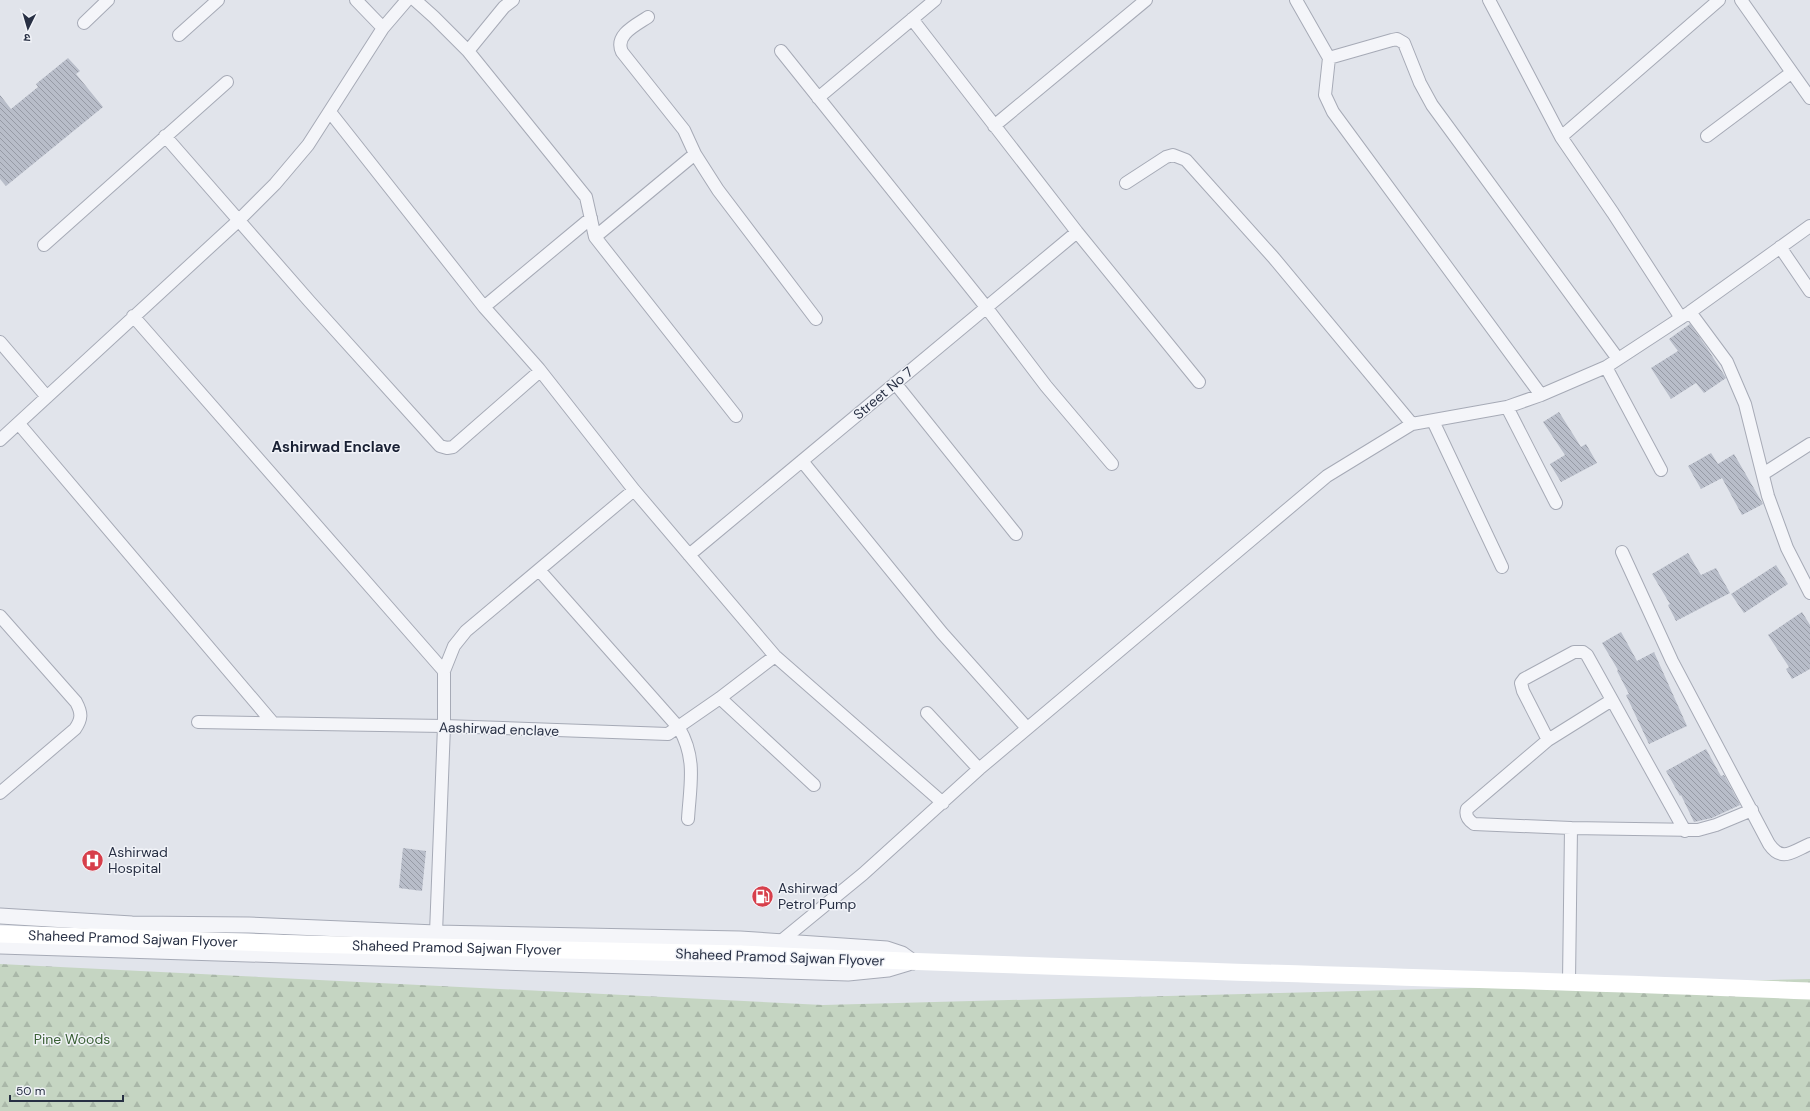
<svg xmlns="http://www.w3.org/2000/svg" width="1810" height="1111" font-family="'DM Sans','Noto Sans Devanagari',sans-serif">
  <defs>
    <pattern id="forest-firs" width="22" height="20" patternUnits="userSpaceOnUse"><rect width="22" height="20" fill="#c5d5c2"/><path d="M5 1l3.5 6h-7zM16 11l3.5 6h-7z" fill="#a9b7a8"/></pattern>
    <pattern id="building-back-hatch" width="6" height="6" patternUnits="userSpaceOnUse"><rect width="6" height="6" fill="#b8bdc9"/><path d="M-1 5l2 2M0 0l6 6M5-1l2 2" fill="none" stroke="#969aa5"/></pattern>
  </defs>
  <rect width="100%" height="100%" fill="#e1e4eb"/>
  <path fill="url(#forest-firs)" d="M0 964 823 1005 1810 979V1111H0Z"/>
  <path fill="url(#building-back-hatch)" d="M68 58 80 71 76 74 103 107 6 186 0 179V95L11 109 38 87 36 84Z
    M1690 324 1707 348 1726 378 1704 393 1696 383 1671 399 1651 368 1678 351 1669 339Z
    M1559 412 1581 447 1586 444 1597 463 1561 482 1550 464 1565 455 1543 422Z
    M1711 453 1718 464 1734 454 1763 504 1742 515 1722 478 1701 489 1688 466Z
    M1688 553 1701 575 1716 568 1730 593 1676 621 1668 605 1670 604 1652 574Z
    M1776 565 1788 584 1744 613 1731 594Z
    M1802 612 1810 625V669L1792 679 1786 669 1789 667 1768 635Z
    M1621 632 1637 661 1654 652 1687 726 1649 744 1626 695 1629 694 1617 671 1618 670 1602 643Z
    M1706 749 1721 776 1724 775 1740 805 1712 818 1694 822 1681 795 1680 796 1666 771Z
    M403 848 426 851 422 891 399 888Z"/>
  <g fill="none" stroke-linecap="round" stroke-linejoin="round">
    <defs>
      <path id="minor" d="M356 0 383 28
        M415 0 434 17 468 51 586 197 595 237 736 416
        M1296 0 1329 58 1325 95 1333 112 1541 395
        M1489 0 1561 137 1613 213 1681 318
        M1741 0 1810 98
        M648 17C636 25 614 35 622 52L684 130 695 154 718 190 816 319
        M912 19 1077 232 1199 382
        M84 23 108 0
        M179 35 218 0
        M468 51 504 7 513 0
        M781 51 986 307 1046 386 1112 464
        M1329 58 1392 40 1397 39 1404 43 1420 83 1432 105 1618 359
        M818 98 935 0
        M330 112 484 307 539 369 634 490 775 656 943 803
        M994 126 1146 0
        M165 136 310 302 440 446 447 448 453 447 540 371
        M1707 136 1791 73
        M1561 137 1719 0
        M1126 183 1166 157 1173 155 1186 160 1273 257 1412 424
        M595 237 695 154
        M44 245 227 82
        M1780 247 1810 291
        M484 307 591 218
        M1690 312 1727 362 1745 404 1768 496 1787 548 1810 593
        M133 316 444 671
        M0 342 47 397
        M1606 367 1661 470
        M895 383 1016 534
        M1507 407 1556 503
        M1433 421 1502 567
        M19 424 273 723
        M0 440 238 221 275 184 308 145 383 28 407 0
        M802 461 942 633 1027 728
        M1763 474 1810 444
        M1622 552 1672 661 1769 844C1782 863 1793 851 1810 844
        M689 555 1077 232
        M539 570 679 728C697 759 690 785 688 819
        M0 616 76 702C82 713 82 719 75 729L0 793
        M720 698 814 785
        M927 713 979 769
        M198 722 444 726 668 734 720 698 775 656
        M1548 740 1523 691 1521 683 1524 679 1574 652H1583L1587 655 1685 831
        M1571 828 1474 824C1468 820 1465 816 1467 809L1548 740 1612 700
        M436 933 444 726V671L454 646 466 631 634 490
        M780 942 863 874 979 769 1327 476 1412 424 1507 407 1541 395 1606 367 1690 312 1810 226
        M1569 981 1571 828 1698 830 1716 825 1752 810"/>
      <path id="tertiary" d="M0 916 132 924 249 925 436 933 740 939 887 949 902 954 913 962
        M0 946 848 973 888 969 908 963"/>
    </defs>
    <use href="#minor" stroke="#a6aab6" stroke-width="14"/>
    <use href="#tertiary" stroke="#a6aab6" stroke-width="17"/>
    <use href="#minor" stroke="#f4f5f9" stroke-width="12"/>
    <use href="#tertiary" stroke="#f4f5f9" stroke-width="15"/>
    <path stroke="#fff" stroke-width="17" d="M741 954C1097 971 1454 976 1810 991"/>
    <path stroke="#fff" stroke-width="17" id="s1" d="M0 934 301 944 741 954"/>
  </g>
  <defs>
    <symbol id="hospital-disc" viewBox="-11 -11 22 22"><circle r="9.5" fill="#d73f4b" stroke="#f1f3f8"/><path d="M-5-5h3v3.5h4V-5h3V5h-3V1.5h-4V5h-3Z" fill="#fff"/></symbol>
    <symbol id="fuel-disc" viewBox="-11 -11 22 22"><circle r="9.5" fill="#d73f4b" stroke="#f1f3f8"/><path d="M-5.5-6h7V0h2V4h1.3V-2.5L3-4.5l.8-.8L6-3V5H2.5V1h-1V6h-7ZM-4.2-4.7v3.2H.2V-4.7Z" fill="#fff"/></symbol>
  </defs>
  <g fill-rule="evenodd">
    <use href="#hospital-disc" x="80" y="848" width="25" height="25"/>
    <use href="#fuel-disc" x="750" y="884" width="25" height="25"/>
  </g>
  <g text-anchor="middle" stroke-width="3" stroke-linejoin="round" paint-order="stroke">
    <g font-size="14" fill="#283044" stroke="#f1f3f8">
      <text transform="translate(883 393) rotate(-40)" y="5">Street No 7</text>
      <text transform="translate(499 729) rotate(2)" y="5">Aashirwad enclave</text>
      <text dy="5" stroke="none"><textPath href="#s1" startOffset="133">Shaheed Pramod Sajwan Flyover</textPath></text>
      <text dy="5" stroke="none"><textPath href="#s1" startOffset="457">Shaheed Pramod Sajwan Flyover</textPath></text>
      <text transform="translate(780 957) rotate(2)" y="5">Shaheed Pramod Sajwan Flyover</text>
    </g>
    <g font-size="14" fill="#283044" stroke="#f1f3f8" text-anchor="start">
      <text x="108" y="857">Ashirwad<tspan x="108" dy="16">Hospital</tspan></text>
      <text x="778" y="893">Ashirwad<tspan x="778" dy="16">Petrol Pump</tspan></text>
    </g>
    <g font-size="14" fill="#3a6035" stroke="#f1f3f8">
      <text x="72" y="1044">Pine Woods</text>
    </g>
    <g font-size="15" font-weight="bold" fill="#1a2134" stroke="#f1f3f8">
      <text x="336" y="452">Ashirwad Enclave</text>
    </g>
  </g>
  <g transform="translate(28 28) rotate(185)" stroke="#f1f3f8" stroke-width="3" paint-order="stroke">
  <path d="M0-3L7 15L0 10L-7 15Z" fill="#283044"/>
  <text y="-6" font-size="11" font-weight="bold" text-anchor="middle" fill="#283044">उ</text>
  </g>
  <path d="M10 1095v6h113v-6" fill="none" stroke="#283044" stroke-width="2"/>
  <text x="16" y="1095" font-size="12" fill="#283044" stroke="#f1f3f8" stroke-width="3" paint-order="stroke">50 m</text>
</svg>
